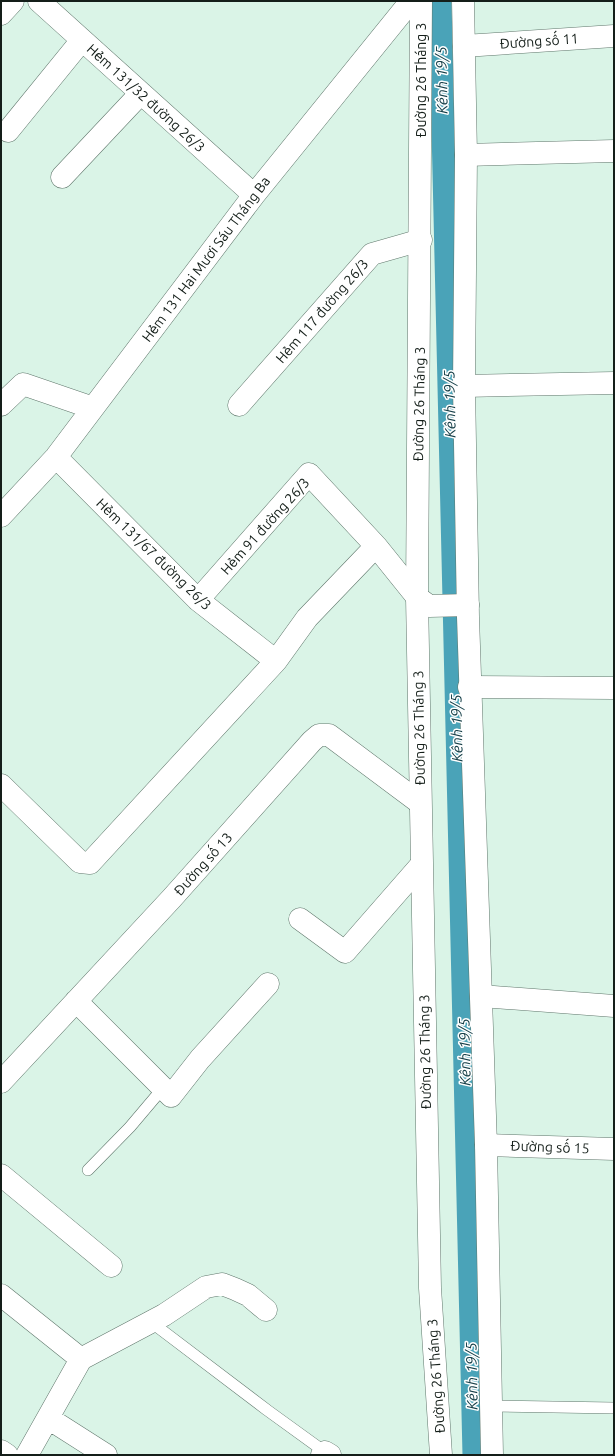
<svg xmlns="http://www.w3.org/2000/svg" width="615" height="1456" font-family="Ubuntu,sans-serif">
  <rect width="100%" height="100%" fill="#daf4e7"/>
  <g fill="none" stroke-linecap="round" stroke-linejoin="round">
    <path stroke="#4aa3b8" stroke-width="23" d="M440 1 474 1455"/>
    <defs>
      <path id="lane" d="M88 1170 130 1127 163 1088
        M151 1322 267 1410 325 1452
        M491 1406 614 1408"/>
      <path id="street" d="M39 1 254 195
        M1 14 13 1
        M464 46 614 36
        M8 131 82 40
        M466 155 614 151
        M62 177 141 93
        M464 386 614 383
        M1 405 23 384 93 408
        M239 405 372 254 421 240
        M56 457 198 600 276 661
        M1 516 56 457 254 195 411 1
        M198 600 309 474 376 546 417 597 429 606 468 605
        M469 687 614 688
        M1 785 80 862 90 863 276 661 307 618 376 546
        M300 919 345 952 421 865
        M481 996 614 1006
        M76 1001 171 1096 200 1059 268 984
        M1 1082 172 898 312 741 319 735H329L420 803
        M486 1145 614 1149
        M1 1175 111 1266
        M1 1295 81 1359
        M81 1359 164 1315 206 1287 222 1284 235 1289 248 1295 266 1310
        M48 1418 106 1455
        M1 1451 7 1455
        M27 1455 81 1359
        M322 1455 325 1452 330 1455"/>
      <path id="secondary" d="M421 1 417 597 430 1288 441 1455
        M463 1 466 155 464 386 468 617 486 1145 492 1455"/>
    </defs>
    <use href="#lane" stroke="#60776c" stroke-width="12"/>
    <use href="#street" stroke="#60776c" stroke-width="23"/>
    <use href="#secondary" stroke="#60776c" stroke-width="23"/>
    <use href="#lane" stroke="#fff" stroke-width="11"/>
    <use href="#street" stroke="#fff" stroke-width="22"/>
    <use href="#secondary" stroke="#fff" stroke-width="22"/>
  </g>
  <g text-anchor="middle" stroke-width="3" stroke-linejoin="round" paint-order="stroke">
    <g font-size="14" fill="#141e19" stroke="#fff">
      <text transform="translate(539 41) rotate(-4)" y="5">Đường số 11</text>
      <text transform="translate(421 80) rotate(-90)" y="5">Đường 26 Tháng 3</text>
      <text transform="translate(146 98) rotate(42)" y="5">Hẻm 131/32 đường 26/3</text>
      <text transform="translate(206 259) rotate(-53)" y="5">Hẻm 131 Hai Mươi Sáu Tháng Ba</text>
      <text transform="translate(322 311) rotate(-49)" y="5">Hẻm 117 đường 26/3</text>
      <text transform="translate(419 404) rotate(-89)" y="5">Đường 26 Tháng 3</text>
      <text transform="translate(265 526) rotate(-48)" y="5">Hẻm 91 đường 26/3</text>
      <text transform="translate(154 554) rotate(44)" y="5">Hẻm 131/67 đường 26/3</text>
      <text transform="translate(419 728) rotate(-91)" y="5">Đường 26 Tháng 3</text>
      <text transform="translate(203 864) rotate(-48)" y="5">Đường số 13</text>
      <text transform="translate(425 1052) rotate(-91)" y="5">Đường 26 Tháng 3</text>
      <text transform="translate(550 1147) rotate(2)" y="5">Đường số 15</text>
      <text transform="translate(436 1376) rotate(-94)" y="5">Đường 26 Tháng 3</text>
    </g>
    <g font-size="15" font-style="italic" fill="#174049" stroke="#fff">
      <text transform="translate(442 80) rotate(-91)" y="5">Kênh 19/5</text>
      <text transform="translate(450 404) rotate(-91)" y="5">Kênh 19/5</text>
      <text transform="translate(457 728) rotate(-91)" y="5">Kênh 19/5</text>
      <text transform="translate(465 1052) rotate(-91)" y="5">Kênh 19/5</text>
      <text transform="translate(472 1376) rotate(-91)" y="5">Kênh 19/5</text>
    </g>
  </g>
  <rect width="615" height="1456" fill="none" stroke="#141e19" stroke-width="4"/>
</svg>
